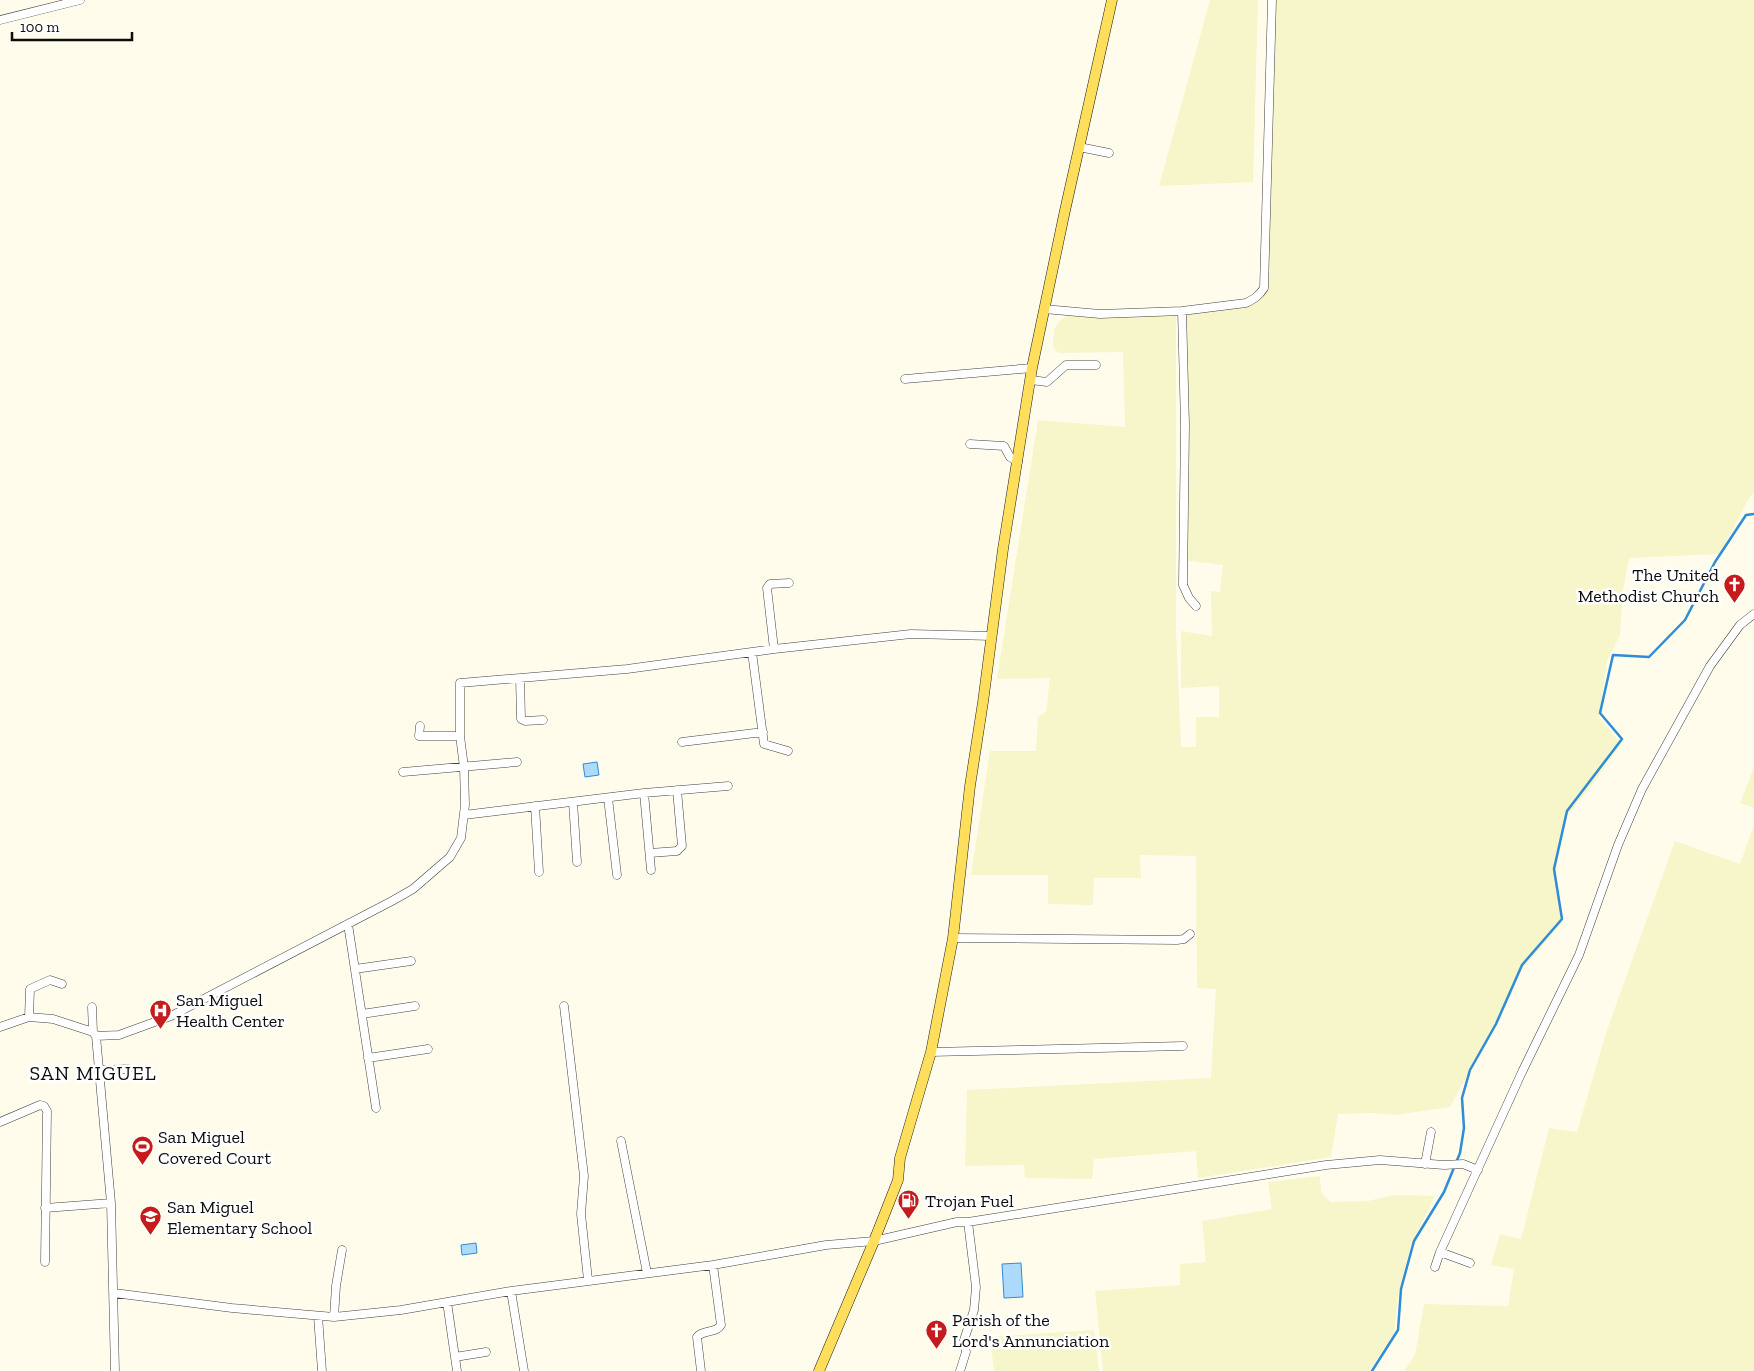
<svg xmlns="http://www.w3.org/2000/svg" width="1754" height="1371" font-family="'Zilla Slab',serif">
  <rect width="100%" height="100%" fill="#fffcec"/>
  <path fill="#f7f5ca" d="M1210 0H1258L1253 182 1159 186Z
    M1272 0H1754V493L1749 498 1720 554 1629 558 1623 590 1620 635 1607 661 1599 717 1621 744 1595 781 1567 815 1555 874 1562 923 1522 969 1509 999 1450 1107 1395 1115 1371 1113 1338 1114 1331 1157 1198 1178 1196 1151 1094 1159 1092 1179 1025 1178 1024 1165 965 1166 967 1090 1211 1078 1216 989 1197 988 1196 856 1140 855 1141 878H1094L1093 905 1048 904V875H971L990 751H1036L1038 717 1046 712 1050 678 997 679 1038 420 1125 427 1123 352 1059 353 1055 350 1053 345 1054 329 1059 322 1065 317 1075 314 1174 313 1176 317V630L1181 747H1196V717H1219V686L1181 688V631L1212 636 1211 591 1220 592 1223 565 1184 560 1183 311 1263 298Z
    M1754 767V808L1740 803Z
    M1754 825V1371H1404L1415 1355 1424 1304 1508 1306 1514 1269 1491 1265 1500 1234 1521 1239 1549 1128 1577 1132 1606 1033 1675 841 1740 864Z
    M1320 1176 1321 1193 1331 1202 1368 1201 1395 1195 1435 1196 1411 1245 1398 1294 1394 1334 1369 1371H1103L1095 1291 1180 1285V1264L1206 1262 1202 1221 1272 1209 1268 1182Z
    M1094 1330 1099 1371H994L990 1337Z"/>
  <path fill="#addafa" stroke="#2f8cd6" d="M597 762 599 775 585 777 583 764Z
    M476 1243 477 1253 462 1255 461 1245Z
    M1021 1263 1023 1297 1004 1298 1002 1264Z"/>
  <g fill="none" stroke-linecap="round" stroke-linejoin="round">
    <path stroke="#2f8cd6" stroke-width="2.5" d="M1372 1371 1398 1330 1401 1289 1414 1241 1444 1192 1460 1153 1464 1128 1462 1098 1470 1070 1496 1024 1522 965 1562 919 1554 869 1567 811 1622 739 1600 713 1613 655 1649 657 1685 620 1715 562 1746 515 1754 514"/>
    <defs>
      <path id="minor" d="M0 20 80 0
        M1079 147 1109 153
        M1044 309 1100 314 1182 311 1246 303C1254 299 1259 296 1264 288L1272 0
        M1182 311 1185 425 1183 585 1189 598 1196 606
        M905 379 1032 368
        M1031 380 1047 382 1066 365H1096
        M970 444 1004 446 1010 457 1018 462
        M774 649 767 588 770 584 789 583
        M752 652 764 744 788 751
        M520 678 521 719 525 721 543 720
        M420 726 419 736H460
        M682 742 763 732
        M403 772 517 762
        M644 793 651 870
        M608 798 617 875
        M573 802 577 862
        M535 806 539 872
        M464 815 644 793 728 786
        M650 853 677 851 682 846 677 790
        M348 924 376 1108
        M953 938 1177 940 1184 939 1190 934
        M355 969 411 961
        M564 1006 584 1176 581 1214 588 1280
        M92 1007 93 1032
        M362 1014 415 1006
        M29 1017 30 989 50 980 62 984
        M0 1027 29 1017 53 1019 93 1032 96 1036 119 1035 171 1016 392 901 413 889 450 857 461 838 465 805 464 767 460 736V683L627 669 774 649 911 634 992 636
        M96 1036 111 1203 115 1371
        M931 1052 1183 1046
        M368 1058 428 1049
        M100 1070 128 1069
        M0 1122 40 1105 44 1106 47 1111 45 1262
        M621 1141 647 1273
        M1425 1164 1431 1132
        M45 1208 111 1203
        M1440 1252 1470 1263
        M1435 1267 1440 1252 1522 1072 1579 955 1618 845 1642 789 1710 666 1740 625 1754 614
        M511 1291 524 1371
        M114 1293 232 1308 334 1317 401 1310 511 1291 713 1265 826 1245 874 1241 957 1222H968L1326 1165 1380 1160 1444 1165 1463 1164 1478 1170
        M447 1302 457 1371
        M318 1316 322 1371
        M334 1317 336 1286 342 1250
        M455 1357 486 1352
        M701 1371 697 1337C703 1329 716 1334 721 1325L713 1265
        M960 1371 966 1352 964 1340 974 1310 976 1287 968 1222"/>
      <path id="major" d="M819 1371 874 1241 898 1180 900 1158 931 1052 953 938 970 786 983 702 1003 549 1032 368 1064 215 1112 0"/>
    </defs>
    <use href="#minor" stroke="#404040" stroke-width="9"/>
    <use href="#major" stroke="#1e1e1e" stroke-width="11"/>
    <use href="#minor" stroke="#fff" stroke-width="8"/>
    <use href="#major" stroke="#ffde5c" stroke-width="10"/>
  </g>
  <defs>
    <symbol id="church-pin" viewBox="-11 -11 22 30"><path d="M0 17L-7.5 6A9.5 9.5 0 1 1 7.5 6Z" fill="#c61b1c" stroke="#fff"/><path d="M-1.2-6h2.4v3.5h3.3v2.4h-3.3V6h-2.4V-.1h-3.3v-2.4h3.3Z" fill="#fff"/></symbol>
    <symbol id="hospital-pin" viewBox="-11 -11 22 30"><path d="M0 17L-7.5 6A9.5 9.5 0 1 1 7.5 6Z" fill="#c61b1c" stroke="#fff"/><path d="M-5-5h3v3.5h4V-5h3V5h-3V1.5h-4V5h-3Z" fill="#fff"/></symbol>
    <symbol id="stadium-pin" viewBox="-11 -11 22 30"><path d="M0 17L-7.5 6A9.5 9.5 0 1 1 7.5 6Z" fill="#c61b1c" stroke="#fff"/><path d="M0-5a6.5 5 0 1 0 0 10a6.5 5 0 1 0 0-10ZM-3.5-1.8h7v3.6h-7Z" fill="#fff"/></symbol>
    <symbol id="fuel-pin" viewBox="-11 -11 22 30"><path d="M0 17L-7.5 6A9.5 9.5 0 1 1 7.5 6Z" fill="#c61b1c" stroke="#fff"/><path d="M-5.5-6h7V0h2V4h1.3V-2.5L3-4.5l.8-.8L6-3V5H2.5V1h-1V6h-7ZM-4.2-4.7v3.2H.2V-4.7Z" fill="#fff"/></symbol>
    <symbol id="school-pin" viewBox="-11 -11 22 30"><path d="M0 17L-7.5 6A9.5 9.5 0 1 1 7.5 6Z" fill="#c61b1c" stroke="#fff"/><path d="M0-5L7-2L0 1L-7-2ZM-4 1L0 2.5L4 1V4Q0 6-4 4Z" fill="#fff"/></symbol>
  </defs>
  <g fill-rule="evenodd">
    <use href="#church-pin" x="1722" y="572" width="25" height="34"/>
    <use href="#hospital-pin" x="148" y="998" width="25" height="34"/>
    <use href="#stadium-pin" x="130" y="1134" width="25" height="34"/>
    <use href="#fuel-pin" x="896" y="1188" width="25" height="34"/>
    <use href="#school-pin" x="138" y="1204" width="25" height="34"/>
    <use href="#church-pin" x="924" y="1318" width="25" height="34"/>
  </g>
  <g text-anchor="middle" stroke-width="5" stroke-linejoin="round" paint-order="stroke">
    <g font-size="18" fill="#0d0d0d" stroke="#fff" text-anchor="start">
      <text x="1719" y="581" text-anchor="end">The United<tspan x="1719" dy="21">Methodist Church</tspan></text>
      <text x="176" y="1006">San Miguel<tspan x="176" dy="21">Health Center</tspan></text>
      <text x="158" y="1143">San Miguel<tspan x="158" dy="21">Covered Court</tspan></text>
      <text x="925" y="1207">Trojan Fuel</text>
      <text x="167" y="1213">San Miguel<tspan x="167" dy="21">Elementary School</tspan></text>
      <text x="952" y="1326">Parish of the<tspan x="952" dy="21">Lord's Annunciation</tspan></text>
    </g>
    <g font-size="20" letter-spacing="1" fill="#0d0d0d" stroke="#fff">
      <text x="93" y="1080">SAN MIGUEL</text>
    </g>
  </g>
  <path d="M12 32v8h120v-8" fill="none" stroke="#0d0d0d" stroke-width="2.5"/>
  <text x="20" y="32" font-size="15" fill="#0d0d0d" stroke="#ffffff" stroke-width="4" paint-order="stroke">100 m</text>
</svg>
